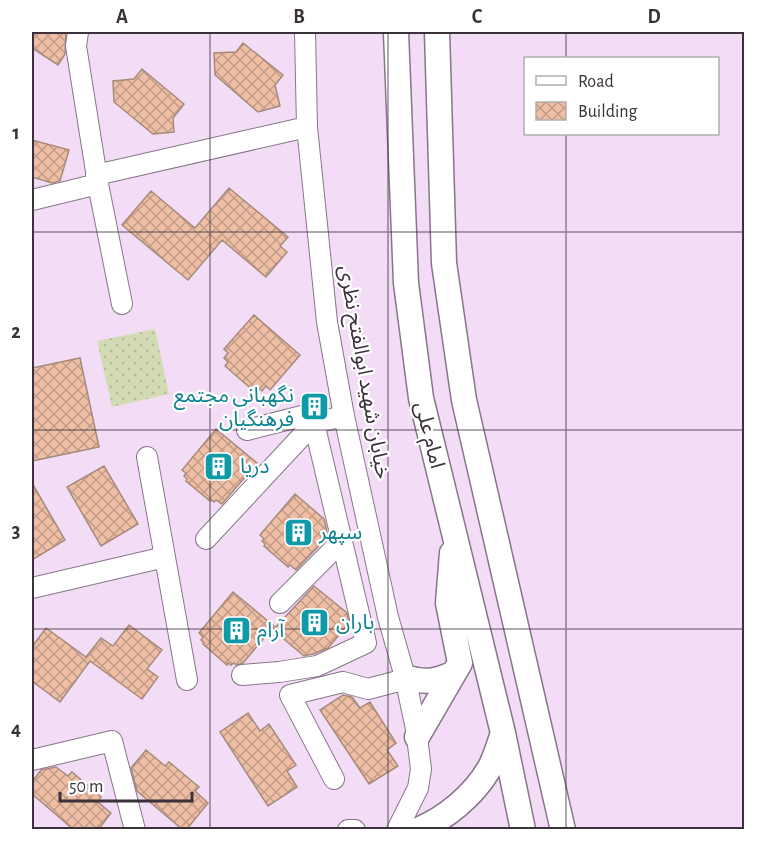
<svg xmlns="http://www.w3.org/2000/svg" width="776" height="861" font-family="'Alegreya Sans','Noto Sans Arabic',sans-serif">
  <defs>
    <pattern id="grass-dots" width="8" height="8" patternUnits="userSpaceOnUse" patternTransform="scale(1.5)"><rect width="8" height="8" fill="#d3dbb4"/><path d="M2 2h.1M6 6h.1" fill="none" stroke="#b6bc9c" stroke-width="1.8" stroke-linecap="round"/></pattern>
    <pattern id="building-cross-hatch" width="8" height="8" patternUnits="userSpaceOnUse" patternTransform="scale(1.5)"><rect width="8" height="8" fill="#efbfa5"/><path d="M0 0l8 8M0 8l8-8" fill="none" stroke="#c39c88"/></pattern>
  </defs>
  <rect width="100%" height="100%" fill="#f3ddf6"/>
  <path fill="url(#grass-dots)" d="M155 329 169 394 112 407 97 341Z"/>
  <path fill="url(#building-cross-hatch)" stroke="#a68a7b" stroke-width="1.5" d="M32 32H66L65 54 58 65 32 48Z
    M243 43 283 75 275 85 280 106 258 112 215 75 214 53 236 52Z
    M142 69 184 104 173 118 174 132 153 134 114 102 113 81 134 79Z
    M32 140 69 150 60 181 52 183 32 177Z
    M229 188 288 237 280 246 287 252 266 277 222 240 188 280 122 225 151 191 195 228Z
    M254 315 300 355 270 390 266 386 262 391 258 387 255 392 225 366 228 362 224 358 228 353 224 349Z
    M80 358 99 447 32 461V368Z
    M216 429 257 463 222 504 216 500 214 502 211 500 210 501 186 481 187 479 184 476 186 473 182 470Z
    M104 466 138 524 101 546 67 487Z
    M32 483 65 540 32 560Z
    M295 494 324 519 328 536 296 570 290 565 288 567 264 546 265 544 262 541 264 539 260 535Z
    M314 586 347 613 349 623 328 648 313 654 304 656 273 630Z
    M233 592 274 626 243 663 236 665 234 663 231 665 228 663 227 665 203 644 204 643 201 640 203 637 199 633Z
    M129 625 162 650 147 669 158 677 142 699 90 661 60 702 32 681V647L46 628 86 657 101 638 113 646Z
    M343 695 352 697 360 708 370 702 396 743 387 750 398 766 369 784 320 710Z
    M248 713 260 731 269 724 296 765 287 771 297 787 268 806 220 732Z
    M146 750 165 766 169 762 199 787 195 791 208 803 186 830H183L137 791 131 768Z
    M56 767 68 776 72 772 101 797 98 802 111 813 98 830H74L32 794V782L41 770Z"/>
  <g fill="none" stroke-linecap="round" stroke-linejoin="round">
    <defs>
      <path id="minor" d="M78 32 76 46 98 184 122 304
        M305 32 307 127 327 322 344 416 388 617 405 677 416 729 421 769 418 788 397 830
        M96 175 307 127
        M32 200 98 184
        M247 430 302 416 314 423 344 416
        M147 457 187 680
        M206 539 314 423
        M32 588 165 557
        M280 603 342 541
        M242 675 279 672 317 666 366 643 314 423
        M32 760 112 741 135 830
        M334 779 290 695 343 682 368 689 406 679
        M348 830H355"/>
      <path id="major" d="M396 32 406 283 421 398 503 733 523 830
        M437 32 444 263 464 400 563 830
        M405 677C424 683 436 682 454 673
        M417 737 460 663 448 603 452 553
        M418 830C446 818 473 796 489 769 495 759 499 744 503 733"/>
    </defs>
    <use href="#minor" stroke="#88758b" stroke-width="22"/>
    <use href="#major" stroke="#88758b" stroke-width="27"/>
    <use href="#minor" stroke="#fff" stroke-width="20"/>
    <use href="#major" stroke="#fff" stroke-width="24"/>
  </g>
  <path fill="none" stroke="#3a313b" stroke-width="1.5" stroke-opacity="0.55" d="M210 32V830M388 32V830M566 32V58M566 134V830M32 232H744M32 430H744M32 629H744"/>
  <defs>
    <symbol id="building-square" viewBox="-11 -11 22 22"><rect x="-9" y="-9" width="18" height="18" rx="4" fill="#0f9aa8" stroke="#fff"/><path d="M-4-6H4V6H1V3H-1V6H-4ZM-2.5-4.3h1.7v1.8h-1.7ZM.8-4.3h1.7v1.8H.8ZM-2.5-1h1.7V.8h-1.7ZM.8-1h1.7V.8H.8Z" fill="#fff"/></symbol>
  </defs>
  <g fill-rule="evenodd">
    <use href="#building-square" x="298" y="390" width="33" height="33"/>
    <use href="#building-square" x="202" y="450" width="33" height="33"/>
    <use href="#building-square" x="282" y="516" width="33" height="33"/>
    <use href="#building-square" x="298" y="606" width="33" height="33"/>
    <use href="#building-square" x="220" y="614" width="33" height="33"/>
  </g>
  <g text-anchor="middle" stroke-width="4.5" stroke-linejoin="round" paint-order="stroke">
    <g font-size="21" fill="#3a313b" stroke="#fff">
      <text transform="translate(365 372) rotate(80)" y="7">خیابان شهید ابوالفتح نظری</text>
      <text transform="translate(430 435) rotate(76)" y="7">امام علی</text>
    </g>
    <g font-size="21" fill="#0d838f" stroke="#fff" text-anchor="start">
      <text x="294" y="402" text-anchor="end">نگهبانی مجتمع<tspan x="294" dy="24">فرهنگیان</tspan></text>
      <text x="240" y="473">دریا</text>
      <text x="319" y="539">سپهر</text>
      <text x="336" y="629">باران</text>
      <text x="257" y="637">آرام</text>
    </g>
  </g>
  <rect width="776" height="861" fill="none" stroke="#ffffff" stroke-width="66"/>
  <rect x="524" y="57" width="195" height="78" fill="#ffffff" stroke="#b0adb1" stroke-width="1.5"/>
  <rect x="536" y="76" width="30" height="9" fill="#ffffff" stroke="#b0adb1" stroke-width="1.5"/>
  <text x="578" y="87" font-size="18" fill="#3a313b">Road</text>
  <rect x="536" y="102" width="30" height="18" fill="url(#building-cross-hatch)" stroke="#b0adb1" stroke-width="1.5"/>
  <text x="578" y="117" font-size="18" fill="#3a313b">Building</text>
  <path d="M60 792v9h132v-9" fill="none" stroke="#3a313b" stroke-width="3"/>
  <text x="69" y="792" font-size="18" fill="#3a313b" stroke="#ffffff" stroke-width="4.5" paint-order="stroke">50 m</text>
  <rect x="33" y="33" width="710" height="795" fill="none" stroke="#3a313b" stroke-width="2"/>
  <g font-size="20" text-anchor="middle" font-weight="bold" fill="#3a313b">
    <text x="122" y="23">A</text>
    <text x="299" y="23">B</text>
    <text x="477" y="23">C</text>
    <text x="654" y="23">D</text>
    <text x="16" y="139">1</text>
    <text x="16" y="338">2</text>
    <text x="16" y="537">3</text>
    <text x="16" y="735">4</text>
  </g>
</svg>
